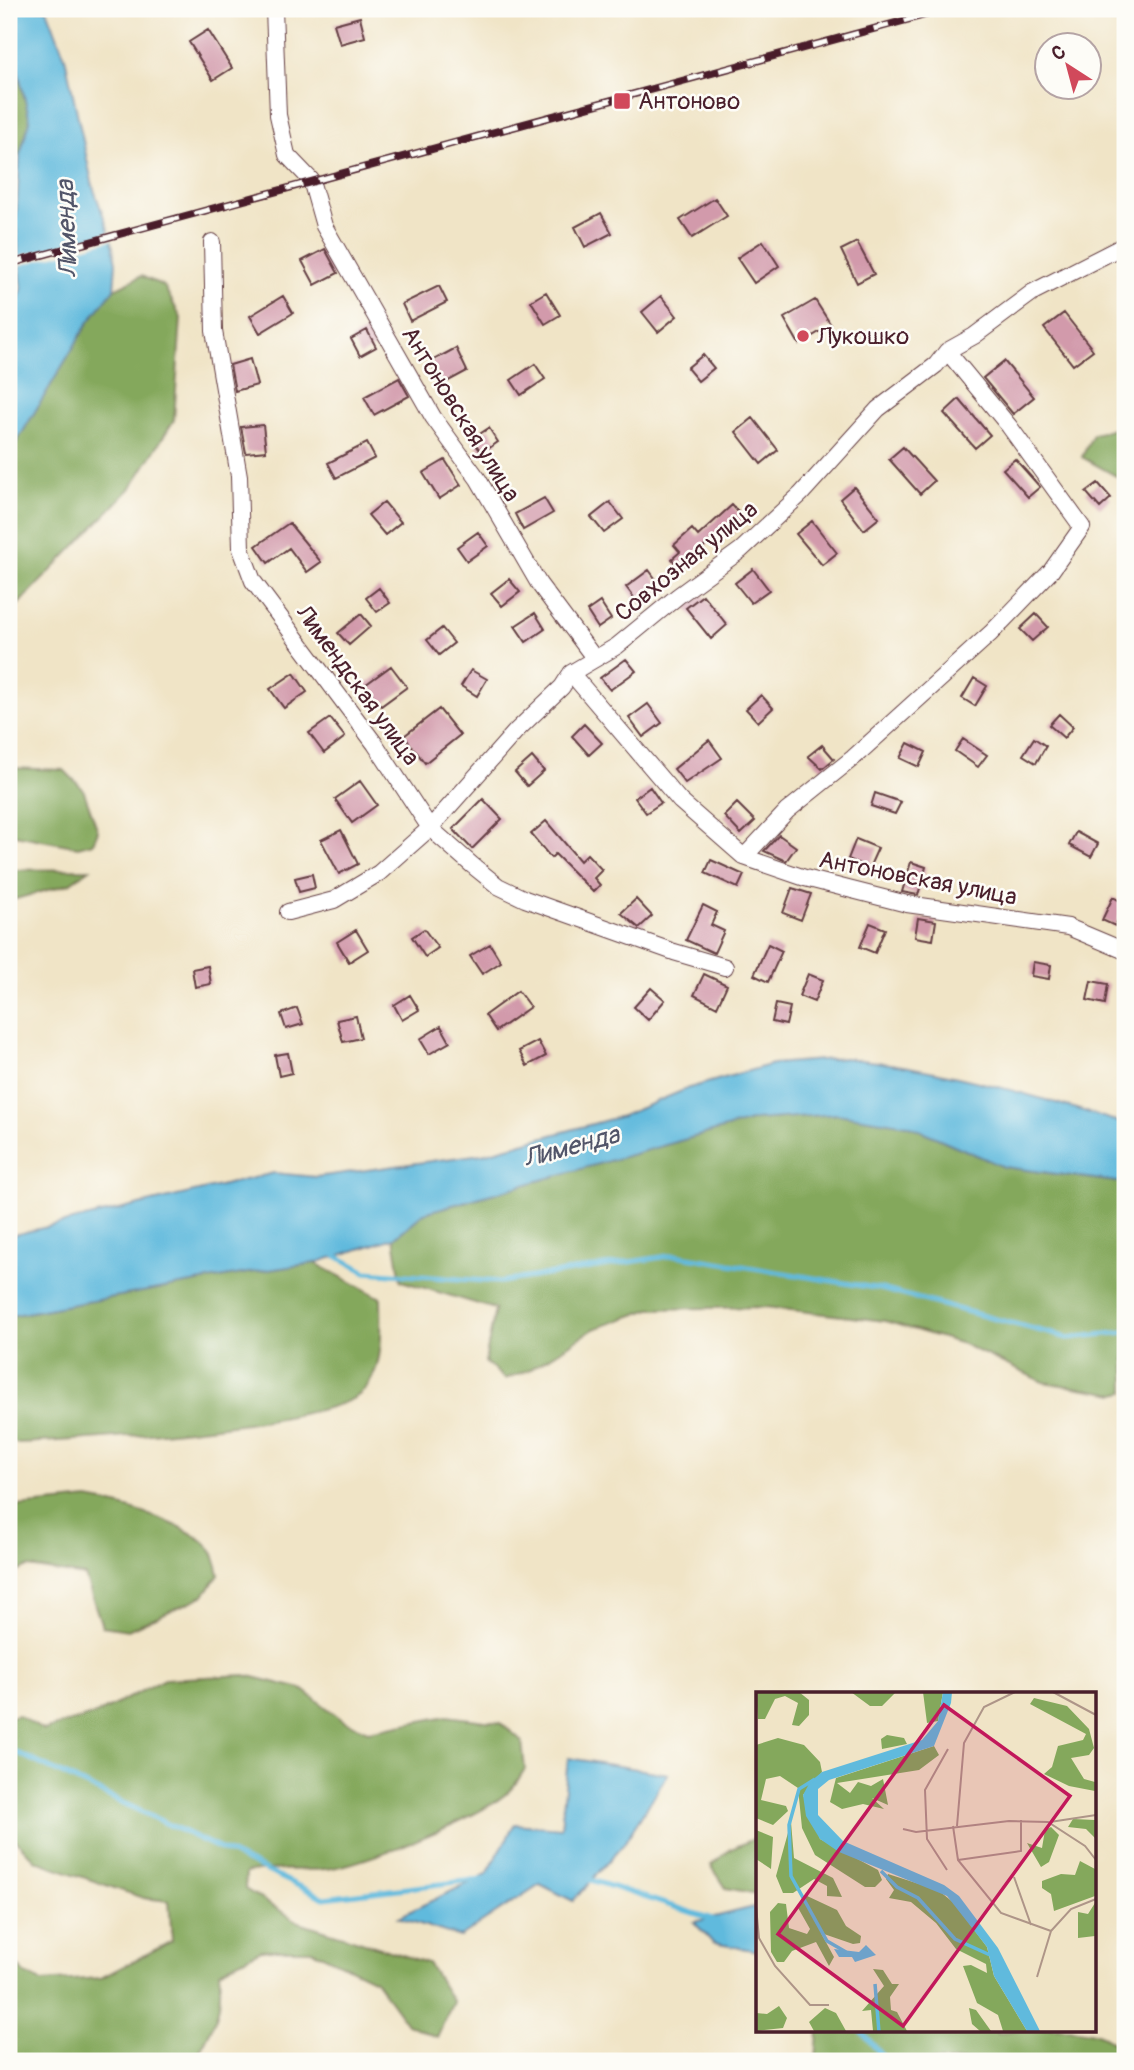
<svg xmlns="http://www.w3.org/2000/svg" width="1134" height="2070" font-family="Pangolin,sans-serif">
  <rect width="100%" height="100%" fill="#fdfcf7"/>
  <filter id="ink" filterUnits="userSpaceOnUse"><feTurbulence type="fractalNoise" baseFrequency=".0143" numOctaves="2"/><feDisplacementMap in="SourceGraphic" scale="14" xChannelSelector="R" yChannelSelector="G"/><feConvolveMatrix kernelMatrix="1 2 1 2 8 2 1 2 1" color-interpolation-filters="sRGB"/></filter>
  <filter id="wash" filterUnits="userSpaceOnUse"><feTurbulence type="fractalNoise" baseFrequency=".00686" numOctaves="4" result="noise"/><feDisplacementMap in="SourceGraphic" scale="28" xChannelSelector="R" yChannelSelector="G"/><feGaussianBlur stdDeviation="1.57" result="paint"/><feColorMatrix in="noise" values="0 0 0 0 0 0 0 0 0 0 0 0 0 0 0 0 0 1.4 0 .05"/><feComposite in="paint" operator="in"/></filter>
  <g filter="url(#wash)">
    <rect width="100%" height="100%" fill="#f0e4c6"/>
    <path fill="#84a85c" stroke="#676444" stroke-width="2" d="M9 44 17 66 30 121 20 154 9 159Z
      M141 276 164 286 181 318 174 420 131 488 9 614V455L88 323 114 289Z
      M1118 428 1125 429V481L1082 457 1093 434Z
      M9 768 64 770 83 789 98 831 93 843 78 847 9 834Z
      M90 869 69 884 9 901V870Z
      M838 1114 908 1125 1004 1167 1125 1183V1392L1116 1394 1043 1382 963 1344 885 1321 765 1307 651 1309 594 1329 529 1370 505 1379 485 1362 495 1309 401 1281 394 1238 424 1213 754 1120Z
      M315 1263 381 1298C381 1330 386 1370 360 1394 326 1424 64 1443 9 1443V1316L241 1274Z
      M88 1499C119 1504 191 1524 211 1549 216 1554 217 1567 219 1575L203 1596 128 1630 102 1626 85 1576 28 1567 9 1575V1507Z
      M245 1675 302 1689 344 1721 368 1731 447 1716 501 1723 522 1741 525 1769C520 1776 516 1785 509 1791 484 1816 363 1865 326 1869 299 1872 273 1866 246 1873L245 1889 299 1922 428 1963 453 2002 437 2037 407 2024 375 1980 312 1950H261L219 1971C224 2012 213 2026 194 2061H9V1956L25 1974 41 1982 101 1978 172 1941 169 1901 143 1898 36 1861 9 1833V1717L18 1715 43 1730 95 1715 165 1679Z
      M758 1837V1894L726 1888 711 1865 731 1849Z
      M818 2030H995L998 2034C1021 2026 1080 2026 1102 2036 1110 2040 1118 2046 1125 2051V2061H816Z"/>
    <path fill="#60badd" stroke="#556c84" stroke-width="2" d="M9 9H47L65 57 93 187 111 237 116 263 114 289 88 323 9 455V328L22 289 16 222 20 154 30 121 17 66 9 44Z
      M845 1058C941 1068 1033 1095 1125 1124V1183L1004 1167 908 1125 837 1114 754 1120 424 1213 394 1238 315 1263 241 1274 9 1316V1236L274 1173 316 1177 482 1154 622 1116 689 1088 773 1064Z
      M568 1758 668 1774 623 1845 573 1901 540 1884 460 1937 398 1917 487 1874 515 1824 561 1828Z
      M758 1906V1951L713 1943 694 1922Z"/>
    <path fill="#f0e4c6" d="M113 231 115 239 17 266 16 257Z"/>
    <g fill="none" stroke-linecap="round" stroke-linejoin="round">
      <path stroke="#60badd" stroke-width="5" d="M333 1254 366 1272 500 1282 675 1255 881 1289 1068 1338 1125 1332
        M9 1749 324 1898 482 1879
        M588 1879 715 1920
        M860 2030 887 2061"/>
    </g>
    <g id="blocks">
      <path fill="#d29aab" d="M360 17 365 37 340 44 334 24Z
        M208 30 232 68 213 80 189 42Z
        M715 198 727 216 692 238 680 220Z
        M601 213 612 233 585 247 575 227Z
        M763 241 779 266 754 283 737 258Z
        M857 242 874 274 857 283 841 250Z
        M325 249 338 273 315 285 302 261Z
        M439 286 447 302 410 321 402 304Z
        M546 292 560 315 545 324 531 301Z
        M283 296 293 313 260 333 250 316Z
        M661 296 677 316 658 332 642 312Z
        M815 300 831 325 799 344 784 318Z
        M1064 313 1093 350 1073 365 1044 328Z
        M367 330 376 347 360 356 351 339Z
        M456 348 467 371 443 384 430 362Z
        M703 355 714 368 698 381 687 368Z
        M250 359 257 385 235 391 230 365Z
        M1004 361 1034 397 1013 414 983 378Z
        M535 364 545 379 521 395 511 380Z
        M399 378 409 396 374 415 364 397Z
        M959 399 990 435 975 448 944 413Z
        M753 418 778 450 761 464 736 432Z
        M263 425 266 451 246 453 241 427Z
        M489 428 498 442 482 453 472 439Z
        M367 443 375 458 336 478 328 463Z
        M903 447 934 481 920 494 889 459Z
        M1015 459 1040 487 1028 497 1003 469Z
        M445 460 461 485 439 499 423 473Z
        M1098 483 1111 498 1100 508 1086 492Z
        M854 487 879 518 864 530 840 499Z
        M544 498 553 513 523 530 515 514Z
        M384 502 401 522 385 535 368 515Z
        M610 502 623 519 604 533 591 517Z
        M732 505 746 521 729 537 723 531 679 568 672 559 680 552 674 545 692 529 698 536Z
        M812 521 837 553 822 565 796 534Z
        M289 523 321 562 307 572 289 548 268 563 256 546Z
        M478 532 488 546 467 561 457 547Z
        M753 569 769 590 751 603 735 583Z
        M649 570 661 586 639 604 626 587Z
        M509 579 520 592 502 606 491 593Z
        M379 588 390 603 377 612 366 598Z
        M703 595 727 625 711 639 686 608Z
        M600 602 611 619 598 628 587 611Z
        M535 613 545 629 526 642 515 626Z
        M361 614 371 626 349 645 338 633Z
        M1036 614 1048 627 1032 641 1020 629Z
        M442 628 454 643 439 655 427 640Z
        M626 659 636 671 610 690 600 678Z
        M391 666 407 687 381 706 365 685Z
        M471 670 487 679 477 696 461 686Z
        M294 673 307 692 284 708 270 689Z
        M974 678 987 686 975 706 962 698Z
        M761 695 773 708 758 722 746 709Z
        M648 704 662 723 643 737 629 718Z
        M439 709 460 735 425 763 404 736Z
        M1059 714 1073 727 1064 738 1049 725Z
        M330 718 345 737 324 753 309 733Z
        M584 724 602 743 589 755 572 736Z
        M1034 738 1046 746 1036 763 1023 755Z
        M963 739 987 755 978 767 955 751Z
        M709 740 722 758 685 783 674 769Z
        M908 743 926 752 919 767 900 758Z
        M822 745 834 759 822 769 808 756Z
        M532 757 544 771 527 786 515 772Z
        M360 781 377 805 352 823 335 799Z
        M650 787 661 803 646 813 635 798Z
        M875 793 901 802 895 814 871 806Z
        M483 799 502 819 472 849 453 829Z
        M737 803 755 821 741 834 724 816Z
        M546 821 580 861 587 854 602 870 594 878 600 885 593 892 555 854 551 858 531 834Z
        M341 830 358 864 339 874 321 840Z
        M1076 832 1098 844 1091 857 1069 845Z
        M779 835 796 847 786 861 764 851Z
        M856 839 878 848 869 868 848 859Z
        M711 860 744 875 738 888 705 873Z
        M911 862 926 867 918 895 902 892Z
        M312 874 315 888 299 892 295 878Z
        M792 888 811 894 801 920 783 913Z
        M1113 897 1125 904 1115 926 1102 920Z
        M636 899 652 916 639 928 621 913Z
        M703 905 717 912 711 925 724 931 714 953 686 940Z
        M918 918 936 921 933 940 915 937Z
        M870 923 885 929 875 953 860 947Z
        M424 929 438 948 425 957 412 937Z
        M356 930 368 950 349 962 337 942Z
        M490 944 501 962 482 974 470 956Z
        M768 944 782 951 768 982 754 975Z
        M1033 962 1051 965 1049 979 1031 976Z
        M208 966 211 984 195 987 192 969Z
        M704 974 727 985 717 1007 694 995Z
        M808 974 823 980 814 1002 799 996Z
        M1091 981 1108 984 1105 1004 1087 1000Z
        M651 988 665 1000 648 1020 634 1007Z
        M518 991 530 1007 496 1031 485 1015Z
        M410 995 419 1010 402 1020 394 1005Z
        M776 1004 790 1007 786 1025 772 1022Z
        M297 1008 303 1024 286 1029 281 1014Z
        M356 1016 361 1038 343 1042 337 1020Z
        M441 1026 450 1042 429 1054 420 1039Z
        M538 1041 546 1056 527 1066 519 1051Z
        M288 1053 292 1073 279 1076 275 1055Z"/>
    </g>
  </g>
  <g filter="url(#ink)">
    <use href="#blocks" fill-opacity="0" stroke="#633d42" stroke-width="2"/>
    <g fill="none" stroke-linecap="round" stroke-linejoin="round">
      <defs>
        <path id="minor" d="M274 9 278 115 287 155 311 180 324 226 433 417 478 479 539 584 595 659
          M212 242 214 331 239 476 241 549 253 581 375 744 430 828 472 865 498 886 525 899 674 952 725 967
          M571 673 680 801 744 857 805 878 907 904 1068 927 1125 951
          M744 857 787 811 853 758 991 633 1051 571 1082 527 1009 426 947 351
          M288 912 334 900 379 873 430 828 516 731 562 687 571 673 617 646 678 596 741 550 801 494 878 409 936 365 947 351 974 336 1033 292 1125 245"/>
      </defs>
      <use href="#minor" stroke="#633d42" stroke-width="18"/>
      <use href="#minor" stroke="#fff" stroke-width="16"/>
      <defs>
        <path id="rail" d="M9 264 947 9"/>
      </defs>
      <use href="#rail" stroke="#4a1f2b" stroke-width="8"/>
      <use href="#rail" stroke="#fdfcf7" stroke-width="5" stroke-dasharray="16" stroke-linecap="butt"/>
    </g>
  </g>
  <g fill="#d1495b" stroke="#fdfcf7" stroke-width="2.5">
    <rect x="613" y="92" width="18" height="18" rx="3.5"/>
    <circle cx="803" cy="336" r="7"/>
  </g>
  <g text-anchor="middle" stroke-width="5" stroke-linejoin="round" paint-order="stroke">
    <g font-size="24" fill="#4a1f2b" stroke="#fdfcf7" text-anchor="start">
      <text x="638" y="109">Антоново</text>
      <text x="817" y="344">Лукошко</text>
    </g>
    <g font-size="24" fill="#4a1f2b" stroke="#fdfcf7">
      <text transform="translate(461 414) rotate(58)" y="8">Антоновская улица</text>
      <text transform="translate(686 561) rotate(-39)" y="8">Совхозная улица</text>
      <text transform="translate(358 685) rotate(54)" y="8">Лимендская улица</text>
      <text transform="translate(918 878) rotate(11)" y="8">Антоновская улица</text>
    </g>
    <g font-size="26" font-style="italic" fill="#525569" stroke="#fdfcf7">
      <text transform="translate(66 229) rotate(-92)" y="9">Лименда</text>
      <text transform="translate(571 1146) rotate(-15)" y="9">Лименда</text>
    </g>
  </g>
  <g transform="translate(756 1692)">
    <rect width="340" height="340" fill="#f0e4c6"/>
    <path d="M0 0H43L53 8V23L43 34 36 33 42 11 29 4 19 7 9 27H2ZM95 0H140L126 14H114ZM187 0 182 29 171 31 167 0ZM278 6 311 14 333 37 338 56 333 63 315 66 328 87 339 90V99L313 94 288 82 296 75 302 54 327 48 330 42 274 12ZM131 43 148 46 151 52 126 57 125 47ZM22 46 48 53 64 70 66 80 47 103 64 147 122 178 126 188 119 195H109L59 163 46 136 42 96 24 84 10 87 5 108 30 114 32 119 17 133 0 126V53ZM178 54 183 63 163 78 81 91 94 101 102 90 115 94 127 87 132 113 116 106 128 117 107 112 86 117 74 110 80 86ZM317 127 339 128V146L330 137 312 135ZM35 130 38 166 77 186 86 205 71 204V194L58 187 37 201H27L20 184ZM295 135 303 143 293 170 285 175 271 151 286 156 289 138ZM0 138 17 145 15 177 0 167ZM324 169 339 177V204L298 219 295 202 286 196V189L305 182 319 183ZM132 182 182 198 198 211 231 255 238 284 271 339H247L242 323 221 311 207 274 215 273 231 281 230 272 200 257 180 231 155 210 133 206 138 198 130 187ZM49 203 81 218 90 234 105 244 104 251 97 252 65 241 78 265 73 274 60 250 36 259 28 270H21L15 260 14 220 22 211 30 212 33 236 51 242 54 237 41 214ZM339 211V244L322 246V220L332 222ZM117 277 127 278 136 292H143L134 305 135 318 141 320 151 339H117L115 318 106 319 128 294ZM23 314 31 326 27 336 0 339V321L11 322ZM69 316 80 321 90 339H58L53 330ZM213 316 220 318 235 339H224L216 332Z" fill="#84a85c"/>
    <path d="M187 0H196L195 11 178 54 73 88 62 97V123L87 149 188 193 203 204 242 256 284 339H271L238 284 231 255 191 204 83 160 64 147 50 124 47 103 54 90 66 80 166 48 182 29ZM110 253 120 263 99 270 96 265H83L78 257 103 260Z" fill="#60badd"/>
    <path fill="none" stroke="#60badd" stroke-width="3.5" d="M59 87 43 97 33 133 35 184 71 249 90 260M125 179 141 195 162 206 199 247 234 263M119 292 123 340"/>
    <path fill="none" stroke="#ae9588" stroke-width="2" d="M297 0 340 23M294 130 340 123M197 134 202 168 245 221 295 239M201 134 208 51 228 15 259 0M147 137 160 140 253 129 292 130 329 154 340 168M202 168 265 159V128M191 178 171 147 169 98 192 57M258 185 275 233M0 214 3 246 19 274 54 313H73M295 239 315 217 340 207M281 285 295 239"/>
    <path fill="#c2185b" fill-opacity="0.15" stroke="#c2185b" stroke-width="3.5" d="M188 13 314 104 147 334 22 242Z"/>
    <rect width="340" height="340" fill="none" stroke="#4a1f2b" stroke-width="3.5"/>
  </g>
  <rect width="1134" height="2070" fill="none" stroke="#fdfcf7" stroke-width="35"/>
  <g transform="translate(1068 66) rotate(324)"><circle r="33" fill="#fdfcf7" stroke="#b5a4a5" stroke-width="2"/>
  <path d="M0-5L12 26L0 18L-12 26Z" fill="#d1495b"/>
  <text y="-10" font-size="19" font-weight="bold" text-anchor="middle" fill="#4a1f2b">С</text>
  </g>
</svg>
